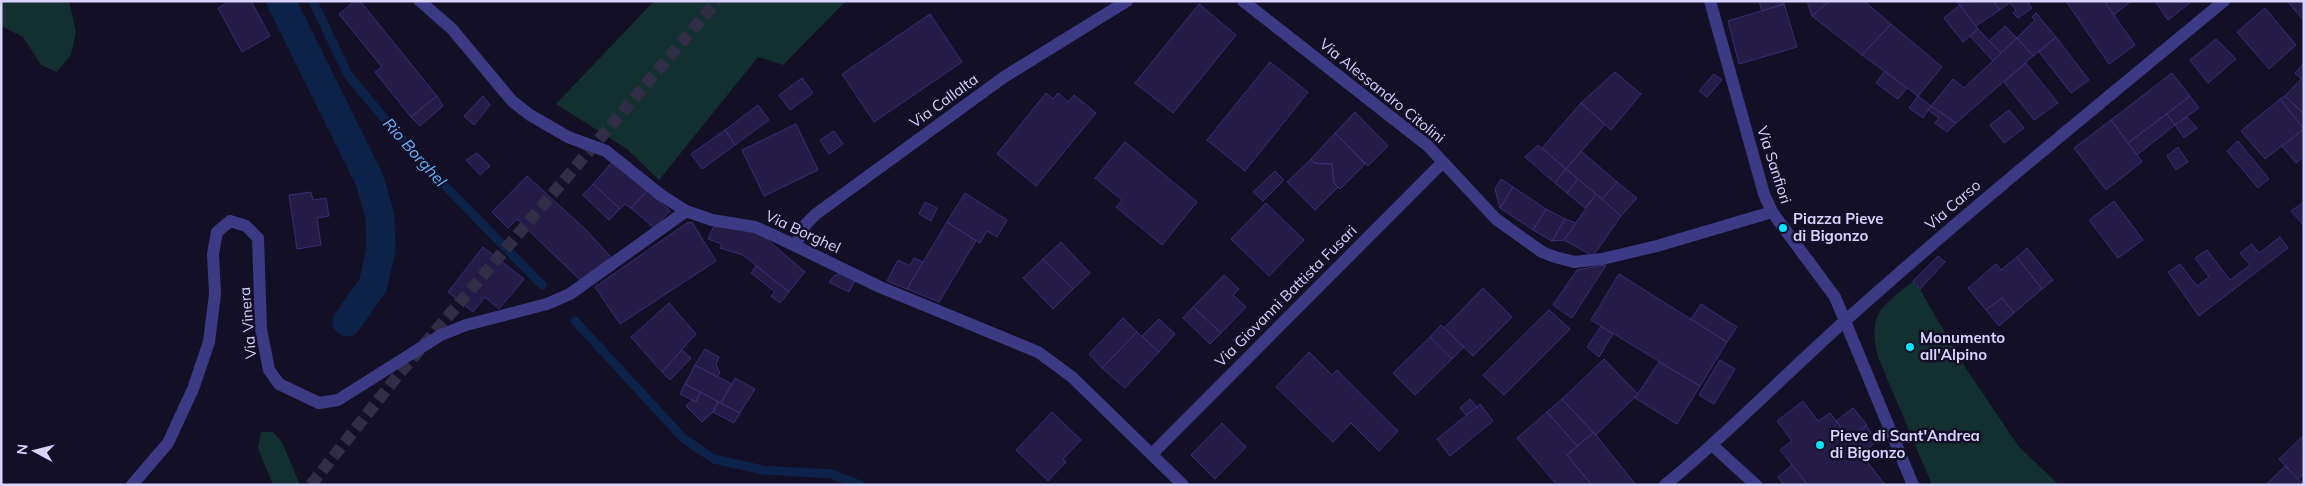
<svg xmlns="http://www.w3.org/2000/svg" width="2305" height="486" font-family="Mulish,sans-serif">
  <rect width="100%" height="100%" fill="#130f26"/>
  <path fill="#12302f" d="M1 1H69L76 32 71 55 57 72 41 65 23 37 1 26Z
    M654 1H846L783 65 758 57 659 180 627 149 556 104Z
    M1913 281 1920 289 1961 361 2019 447 2059 485H1932L1878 357C1867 313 1882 307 1913 281Z
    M261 432H273L282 442 300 485H273L258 448Z"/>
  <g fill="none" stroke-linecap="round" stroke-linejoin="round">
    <path stroke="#0c2248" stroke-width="9" d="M313 1 348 75 415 155 542 285
      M575 321 684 439 714 459 763 470 831 474 860 485"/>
    <path stroke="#0c2248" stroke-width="29" d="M281 1 370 181 380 217 381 249 373 285 347 322"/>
  </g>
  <path fill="#241b47" stroke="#3b2d73" d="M230 1H251L270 36 242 52 218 8Z
    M355 1H360L437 96 411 117 375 72 382 67 339 14Z
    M1759 1H1784V4L1762 11Z
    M1807 1H1829L1812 16Z
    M1829 1H1864L1891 24 1862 55 1812 16Z
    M1993 1H2012L2000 10Z
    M1993 1 2000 10 1976 26 1957 2Z
    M2012 1H2027L2032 8 2018 18 2013 13 2016 10 2010 3Z
    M2066 1H2104L2135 45 2109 64Z
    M2104 1H2131L2114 15Z
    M2155 1H2192L2168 20Z
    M2287 1H2304V21Z
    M1199 4 1236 35 1173 113 1135 83Z
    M1784 4 1797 47 1739 64 1728 21Z
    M1960 5 1978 29 1963 42 1944 18Z
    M2265 8 2296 45 2269 69 2237 32Z
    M2036 13 2056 37 2033 56 2017 38 2035 20 2032 17Z
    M930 14 962 62 874 122 842 74Z
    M1891 24 1942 67 1918 96 1862 55Z
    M2005 26 2017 38 2001 53 1989 41Z
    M1978 29 2001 53 1993 61 1970 36Z
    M2056 37 2089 80 2071 93 2039 52Z
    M2017 38 2033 56 1956 123 1931 106 1953 79 1964 88Z
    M2216 39 2236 59 2208 83 2190 60Z
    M1270 62 1308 92 1245 171 1207 140Z
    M2026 63 2058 103 2034 120 2004 82Z
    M2304 63V76L2301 79 2295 73Z
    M1885 71 1907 88 1898 99 1876 83Z
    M1615 72 1641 94 1611 130 1581 103Z
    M2172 73 2190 96 2128 143 2111 120Z
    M1714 74 1722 80 1707 97 1699 91Z
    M2304 76V114L2285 96Z
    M802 78 813 93 790 110 779 95Z
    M1046 93 1053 99 1058 93 1068 102 1074 95 1096 113 1036 186 997 154Z
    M437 96 443 106 420 126 411 117Z
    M483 96 490 105 474 125 464 116Z
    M1918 96 1931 106 1923 118 1909 108Z
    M2190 96 2199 108 2175 125 2167 114Z
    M2285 96 2304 114V129L2280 99Z
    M2280 99 2304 129 2265 159 2241 131Z
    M1581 103 1605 124 1566 169 1542 148Z
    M758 105 769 120 735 145 725 130Z
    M1931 106 1956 123 1947 132 1935 123 1939 118 1928 110Z
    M2009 110 2024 128 2004 143 1990 125Z
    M1355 112 1388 146 1368 166 1335 133Z
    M2167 114 2175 125 2137 155 2128 143Z
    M2187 117 2197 128 2184 138 2175 125Z
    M2111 120 2142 162 2106 190 2074 148Z
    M796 124 818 170 764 196 742 150Z
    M2304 129V156L2296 163 2282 146Z
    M725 130 735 145 702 169 691 154Z
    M834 131 843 144 829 154 820 140Z
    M1335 133 1365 164 1340 189 1334 183 1332 164 1314 163 1311 159Z
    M2238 141 2269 179 2258 188 2227 151Z
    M1125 142 1197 202 1162 245 1116 207 1122 200 1095 178Z
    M1538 145 1566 169 1555 183 1525 157Z
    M2178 147 2188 162 2176 170 2167 156Z
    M1581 151 1617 182 1602 199 1566 169Z
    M477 153 490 166 480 175 466 160Z
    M1311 159 1314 163 1332 164 1334 183 1338 187 1315 210 1287 182Z
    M613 161 647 191 631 208 625 204 620 209 593 184Z
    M1566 169 1578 179 1567 193 1555 183Z
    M1275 171 1284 180 1263 201 1253 192Z
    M527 176 586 230 611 257 580 280 517 219 508 228 492 212Z
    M1501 179 1513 187 1500 208 1495 189Z
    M1578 179 1596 194 1585 208 1567 193Z
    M1617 182 1637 198 1621 216 1602 199Z
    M593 184 620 209 609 220 583 195Z
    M1513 187 1546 209 1533 230 1500 208Z
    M647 191 670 211 654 228 631 208Z
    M311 192 313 200 326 198 329 216 317 218 321 245 297 249 289 195Z
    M965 193 1007 220 997 237 987 231 980 243 947 222Z
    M1596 194 1621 216 1593 256 1564 240Z
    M2114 201 2143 240 2118 258 2089 220Z
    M925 202 937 208 931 221 919 214Z
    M2304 202V226L2291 211Z
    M1266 203 1304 240 1269 276 1231 239Z
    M1546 209 1565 219 1552 241 1533 230Z
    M1565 219 1576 223 1564 240 1552 241Z
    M692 222 716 261 620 324 595 287 687 223Z
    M947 222 976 241 939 302 907 289Z
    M714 226 754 232 762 235 805 272 789 292 743 255 720 248 722 244 708 239Z
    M2280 237 2288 248 2199 316 2168 272 2180 264 2197 286 2209 277 2195 258 2207 250 2230 280 2250 265 2240 253 2252 244 2259 253Z
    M1061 242 1090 273 1073 289 1043 259Z
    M483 247 524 279 499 309 485 297 473 312 448 292Z
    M2027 248 2053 280 2042 289 2017 257Z
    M1938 256 1945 262 1920 289 1913 281Z
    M2017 257 2042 289 2014 313 2002 298 1986 310 1968 288 1996 264 2001 270Z
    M914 258 923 262 907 289 887 281 898 260 910 266Z
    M1043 259 1073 289 1053 309 1023 278Z
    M1606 265 1572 318 1553 305 1577 270Z
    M756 266 789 292 780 303 771 296 775 292 751 273Z
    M838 274H843L855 280 849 292 829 282 834 276Z
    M1619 274 1727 342 1700 386 1591 320Z
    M1224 275 1239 289 1233 295 1246 307 1221 333 1193 307Z
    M1483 288 1512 317 1473 356 1444 328Z
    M2002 298 2014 313 1999 326 1986 310Z
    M669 303 696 334 662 372 631 337Z
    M1701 304 1737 327 1727 342 1691 319Z
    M1193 307 1221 333 1210 344 1183 318Z
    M1549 310 1570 329 1504 395 1483 375Z
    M1123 318 1137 332 1102 368 1089 354Z
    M1159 319 1175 334 1159 352 1142 336Z
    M1441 325 1464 347 1452 359 1430 337Z
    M1601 326 1613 334 1599 357 1587 347Z
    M1137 332 1159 352 1125 388 1102 368Z
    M1430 337 1452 359 1415 395 1393 373Z
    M705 349 719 357 716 365 720 373 717 377 695 365Z
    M682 350 691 358 670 380 662 372Z
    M1309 352 1332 375 1337 370 1398 431 1379 451 1351 423 1333 442 1276 387Z
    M1604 359 1638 394 1596 435 1562 399Z
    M1720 360 1735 369 1714 404 1699 395Z
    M1659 362 1700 386 1677 424 1635 398Z
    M695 365 732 384 721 403 685 384Z
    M735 378 755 389 740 413 721 403Z
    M685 384 700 392 696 402 680 394Z
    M700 392 718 402 713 412 702 422 686 406 692 400 696 402Z
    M1470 399 1477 407 1466 415 1460 408Z
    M1562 399 1593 433 1577 446 1547 412Z
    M1803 401 1818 421 1830 413 1885 485H1808L1780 450 1792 441 1777 421Z
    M718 402 740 413 734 423 713 412Z
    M1480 404 1493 421 1450 456 1437 439Z
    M1853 408 1867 425 1850 438 1836 421Z
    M1052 412 1081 440 1063 459 1066 462 1048 481 1016 450Z
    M1547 412 1577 446 1567 455 1590 483 1588 485H1557L1517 438Z
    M1222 423 1246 447 1215 479 1191 455Z
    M1866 426 1877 441 1861 454 1850 438Z
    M1593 433 1596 435 1636 485H1592L1567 455Z
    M2304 435V473L2298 479 2279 459Z
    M1792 465 1808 485H1784L1778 477Z
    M2285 466 2304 485H2266Z"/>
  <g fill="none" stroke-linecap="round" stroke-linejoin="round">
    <path stroke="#312d47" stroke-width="12" stroke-dasharray="12 6" stroke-linecap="butt" d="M311 485 398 375 717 1"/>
    <path stroke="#3d3a85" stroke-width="12" d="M420 1 452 29 512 101 530 115 568 137 606 151 661 195 686 211 712 220 755 227 773 235 880 287 1038 352 1072 377 1183 485
      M1243 1 1428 146 1496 219 1542 252 1555 257 1574 262 1602 259 1657 246 1772 212
      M1710 1 1764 194 1772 212 1835 297 1913 485
      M796 244 806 224 816 214 1004 77 1127 1
      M1712 445 1756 485
      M1152 454 1443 162
      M132 485 168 443 193 389 209 342 215 294 213 254 217 232 230 221 246 226 258 238 261 329 269 370 279 384 319 403 338 400 441 335 466 325 547 304 570 294 686 211
      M1665 485C1729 433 1785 374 1846 320 1969 210 2097 106 2224 1"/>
  </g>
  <g fill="#00e5ff" stroke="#130f26" stroke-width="2">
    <circle cx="1783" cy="228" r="5"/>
    <circle cx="1910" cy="347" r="5"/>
    <circle cx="1820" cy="445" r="5"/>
  </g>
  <g text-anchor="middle" stroke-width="5" stroke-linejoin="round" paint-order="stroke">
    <g font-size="15" fill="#d9d4ff" stroke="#130f26">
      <text transform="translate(1382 91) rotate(39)" y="5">Via Alessandro Citolini</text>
      <text transform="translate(944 101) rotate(-36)" y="5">Via Callalta</text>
      <text transform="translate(1774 165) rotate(72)" y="5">Via Sanfiori</text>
      <text transform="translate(1953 205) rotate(-41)" y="5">Via Carso</text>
      <text transform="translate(803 232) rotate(25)" y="5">Via Borghel</text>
      <text transform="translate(1286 296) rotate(-45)" y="5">Via Giovanni Battista Fusari</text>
      <text transform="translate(248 323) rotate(-95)" y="5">Via Vinera</text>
    </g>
    <g font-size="15" font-weight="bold" fill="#d9d4ff" stroke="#130f26" text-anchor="start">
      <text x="1793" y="224">Piazza Pieve<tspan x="1793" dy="17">di Bigonzo</tspan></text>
      <text x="1920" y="343">Monumento<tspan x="1920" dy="17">all'Alpino</tspan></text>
      <text x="1830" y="441">Pieve di Sant'Andrea<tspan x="1830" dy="17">di Bigonzo</tspan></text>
    </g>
    <g font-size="16" font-style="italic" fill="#62b6ff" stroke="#130f26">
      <text transform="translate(415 152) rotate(48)" y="6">Rio Borghel</text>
    </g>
  </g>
  <rect width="2305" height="486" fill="none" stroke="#d9d4ff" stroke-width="5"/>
  <g transform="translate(35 451) rotate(277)" stroke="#130f26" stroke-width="4" paint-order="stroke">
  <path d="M0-4L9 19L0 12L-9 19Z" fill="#d9d4ff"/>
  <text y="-8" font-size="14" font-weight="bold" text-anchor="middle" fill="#d9d4ff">N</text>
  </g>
</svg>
